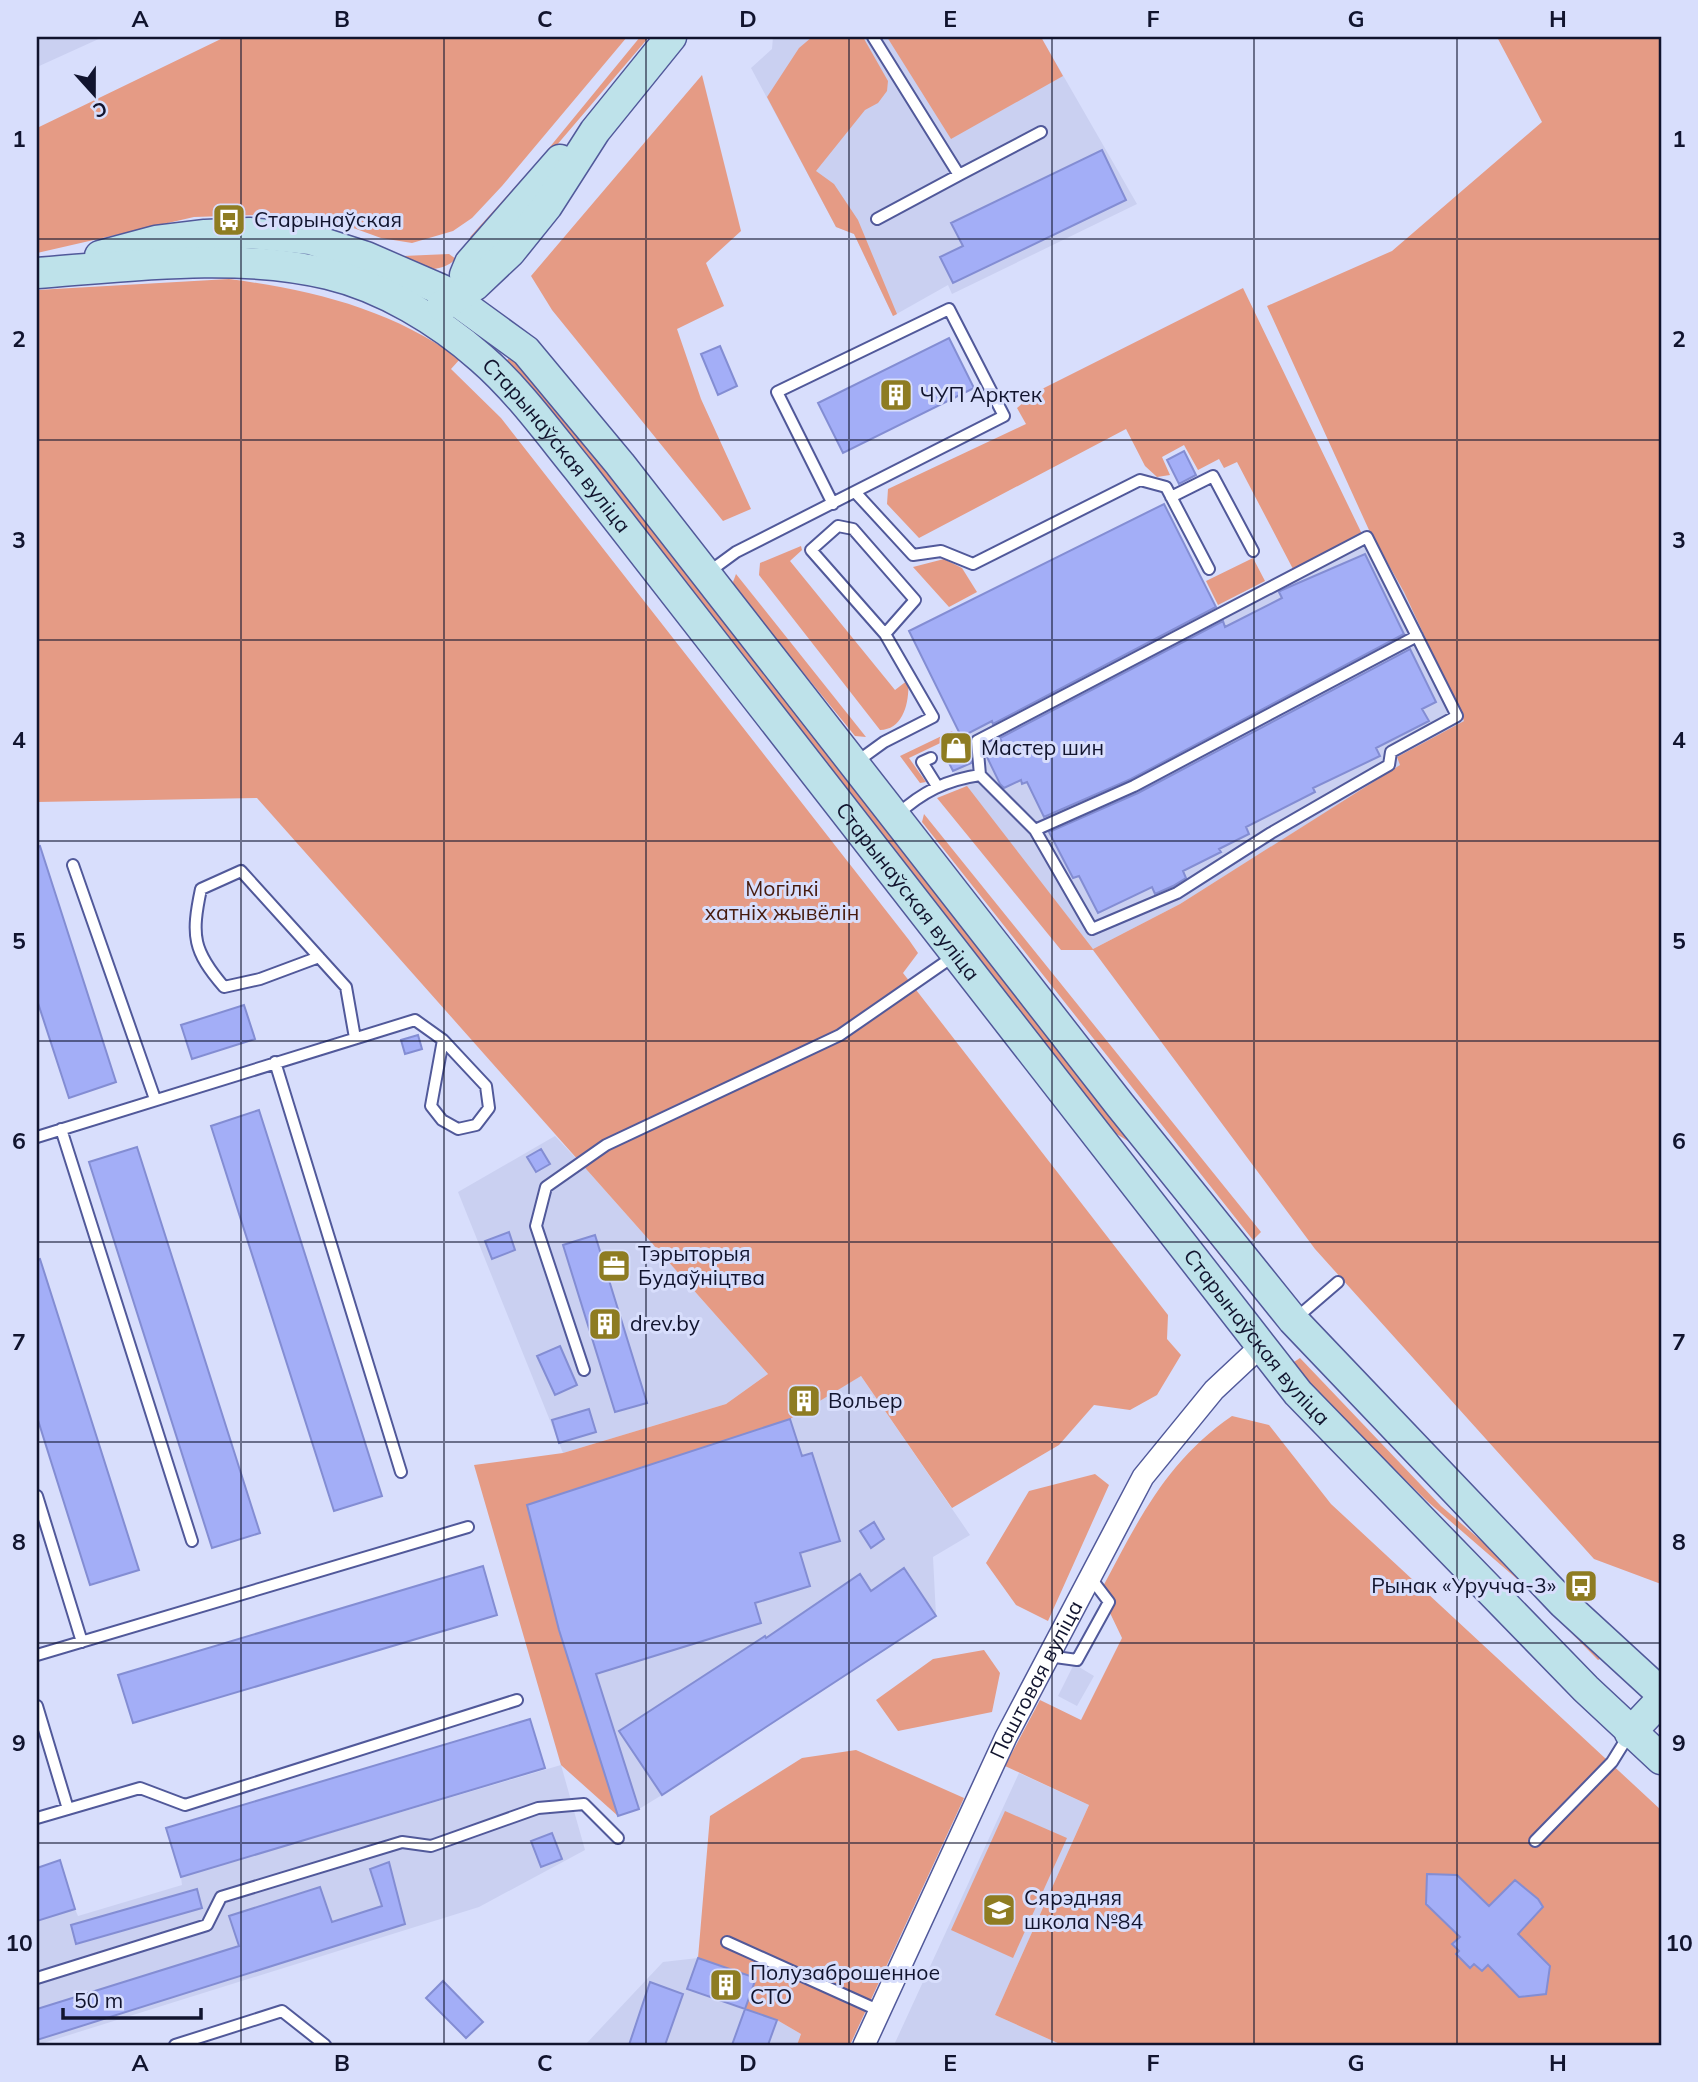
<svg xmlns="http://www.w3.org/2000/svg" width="1698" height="2082" font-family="Mulish,sans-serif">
  <rect width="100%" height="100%" fill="#d8defc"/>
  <path fill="#cad0f1" d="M37 37H103L37 67Z
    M773 37H1041L1137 204 952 294 948 285 893 316 854 234 836 227 751 68 772 49Z
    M1369 530 1404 592 1465 721 1398 757 1401 765 1180 904 1093 949 953 771 941 747Z
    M555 1136 587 1170 768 1374 726 1404 563 1453 458 1192Z
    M861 1376 970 1535 933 1557 936 1616 662 1795 639 1809 618 1816 559 1630 527 1505 789 1417Z
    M1074 1664 1094 1676 1077 1706 1058 1696Z
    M561 1765 585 1850 479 1907 37 2045V1921L75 1909 78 1916 182 1885 181 1877Z
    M1019 1773 1089 1805 995 2015 1062 2045H894Z
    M698 1958 756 1978 745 2009 777 2020 801 2034 797 2045H585L663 1962Z"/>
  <path fill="#e59b85" d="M225 37H627L502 186 472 218 453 231 412 243 381 238 312 213 194 217 37 253V128Z
    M640 37H649L475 241 470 237 540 159Z
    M812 37H863L888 81 887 91 878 103 865 110 816 171 834 184 858 220 897 314 893 316 854 234 836 227 767 97 799 48Z
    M887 37H1041L1063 76 951 139Z
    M1497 37H1661V1584L1594 1559 1315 1249 1093 950H1061L937 798 967 786 1093 949 1180 904 1400 765 1397 757 1464 721 1404 592 1369 530 1267 306 1392 251 1542 122Z
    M702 75 741 231 706 263 724 306 677 329 701 399 751 509 723 521 552 310 531 276Z
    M449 254 456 259C441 273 418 271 399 263L403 256Z
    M229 279C313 290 390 309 460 359L451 369 501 418 909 940 918 953 903 973 1168 1315 1167 1339 1181 1355 1157 1395 1130 1410 1094 1405 1059 1445 952 1508 861 1376 790 1419 548 1499 559 1630 618 1816 561 1765 474 1465 563 1453 726 1404 768 1374 257 798 37 802V290Z
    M1243 288 1362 534 1293 569 1237 462 1224 468 1219 459 1198 470 1184 445 1162 457 1170 475 1157 477 1145 466 1126 429 919 538 887 504 888 489 1026 424 1017 408 1036 392Z
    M511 356 553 403 752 659 1231 1257 1225 1262 1133 1144 1110 1130 505 362Z
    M801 546 802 550 790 561 895 690 908 680C910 700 904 730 880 730L759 575 760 563Z
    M1253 558 1265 581 1218 605 1206 581Z
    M944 559 962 568 977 592 949 607 913 567Z
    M736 574 866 737 855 736 736 590 733 582Z
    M952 731 955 736 909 758 926 782 920 783 900 756Z
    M924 814 1261 1232 1253 1240 922 822Z
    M1300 1358 1441 1506 1528 1581 1602 1658 1598 1660 1524 1585 1427 1501 1288 1366Z
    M1232 1416 1269 1425 1331 1504 1661 1810V2045H1062L995 2015 1089 1805 1005 1766 1040 1700 1081 1720 1122 1638 1100 1592C1137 1523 1165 1462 1232 1416Z
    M1095 1474 1109 1485 1048 1621 1016 1605 986 1563 1029 1491Z
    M984 1650 1000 1673 992 1712 898 1731 876 1700 933 1659Z
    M856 1750 964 1798 850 2045H797L801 2034 777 2020 745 2009 755 1978 698 1958 710 1816 802 1758Z
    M1005 1811 1067 1838 1013 1958 951 1930Z"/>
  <path fill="#a3aef7" stroke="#838dd3" stroke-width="2" d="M1102 150 1126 200 953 283 940 257 963 246 951 223Z
    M949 338 974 388 843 453 818 403Z
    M720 346 737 386 718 395 701 354Z
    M1184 451 1196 475 1179 484 1167 460Z
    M1164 504 1216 607 993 724 992 721 963 736 970 751 971 763 953 771 941 747 961 736 909 631Z
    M1365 554 1404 634 1131 779 1044 817 1027 782 1022 784 1021 780 1004 788 1000 784 987 757 1005 749 1000 738 1223 621 1225 627 1282 598 1279 592 1282 590Z
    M1410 649 1436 702 1422 709 1429 721 1376 748 1380 756 1313 788 1315 792 1246 827 1249 834 1219 849 1221 852 1183 871 1186 878 1173 886 1155 894 1152 887 1098 913 1079 876 1073 878 1049 832 1138 793Z
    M40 846 116 1082 69 1098 37 1000V847Z
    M244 1005 255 1039 192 1059 181 1025Z
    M418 1035 422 1049 405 1054 401 1040Z
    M259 1110 382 1496 334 1511 211 1126Z
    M137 1147 260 1533 212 1548 89 1162Z
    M541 1149 550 1164 536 1172 527 1157Z
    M509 1232 515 1250 492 1259 485 1241Z
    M595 1235 647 1403 615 1412 563 1245Z
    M40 1259 139 1570 90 1585 37 1417V1260Z
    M560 1346 577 1385 555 1395 537 1356Z
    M589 1409 596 1432 559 1443 552 1420Z
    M790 1419 802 1456 812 1453 840 1541 800 1553 810 1586 755 1603 761 1623 596 1674 639 1809 618 1816 559 1630 527 1505Z
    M874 1522 884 1539 871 1548 860 1531Z
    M483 1566 497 1615 133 1723 118 1675Z
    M904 1568 936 1616 662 1795 619 1731 765 1636 766 1638 860 1574 871 1591Z
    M530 1719 545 1768 181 1877 166 1828Z
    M552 1833 562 1859 541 1867 531 1841Z
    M60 1860 75 1909 37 1921V1868Z
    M389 1862 405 1924 37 2040V2009L239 1946 229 1916 320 1887 332 1922 382 1906 370 1869Z
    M1427 1874 1457 1875 1489 1906 1515 1880 1538 1899 1543 1907 1518 1934 1550 1966 1546 1994 1519 1997 1488 1965 1482 1971 1474 1964 1470 1968 1456 1954 1459 1951 1452 1944 1460 1937 1426 1904Z
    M197 1889 202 1908 76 1944 71 1925Z
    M698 1958 756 1978 745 2009 687 1989Z
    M443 1981 483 2022 466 2038 426 1998Z
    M650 1982 683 1994 665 2045H629Z
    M745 2009 777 2020 768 2045H732Z"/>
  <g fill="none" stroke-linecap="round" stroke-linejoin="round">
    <defs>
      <path id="service" d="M873 37 959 175 1041 132
        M877 219 959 175
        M855 492 913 555 941 551 973 564 1140 480 1166 487 1209 569
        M1171 497 1213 476 1253 551
        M1367 537 1457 716 1391 752 1389 765 1271 833 1177 893 1092 929 1035 830 980 775 977 741Z
        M706 574 736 552 1004 416 949 309 777 392 833 504
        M931 758 922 762 937 786
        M855 763 884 742 933 717 885 634 811 550 838 526 853 529 915 600 885 634
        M897 815C922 792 946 780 980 775
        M1035 830 1134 786 1417 636
        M73 865 155 1099
        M319 957 260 979 224 987C193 951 191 936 201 889L241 871 346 987 355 1038
        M275 1062 401 1472
        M61 1129 192 1541
        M37 1137 415 1020 443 1040 486 1086 489 1108 476 1125 458 1129 442 1120 431 1106 443 1040
        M1295 1319 1338 1282
        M584 1370 536 1226 546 1187 606 1145 840 1035 954 956
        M37 1496 82 1642
        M37 1655 468 1527
        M1048 1656 1077 1660 1109 1602 1090 1577
        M37 1706 68 1809
        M37 1818 140 1788 185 1805 517 1700
        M1535 1841 1612 1762 1630 1733
        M727 1942 880 2011
        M37 1978 207 1925 221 1897 402 1842 431 1846 538 1808 584 1804 618 1838
        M175 2045 282 2011 325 2045"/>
      <g id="minor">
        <path id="s1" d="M864 2045 1006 1737 1143 1477 1214 1390 1261 1346"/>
      </g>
      <g id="secondary">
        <path d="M100 256 156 241 205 235 249 233 310 239 366 257 442 290 526 351 620 464 1120 1105 1293 1320 1563 1603 1661 1693"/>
        <path id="s2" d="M37 273C129 266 238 252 328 274 383 287 439 321 481 358 518 390 548 432 579 470L1298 1393 1586 1689 1661 1759"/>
        <path d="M465 275 470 263 560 160"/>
        <path d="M442 306 475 285 510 252 547 206 595 131 671 37"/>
        <path d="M1630 1733 1661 1700"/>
      </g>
    </defs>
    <use href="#service" stroke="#51599a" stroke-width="14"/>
    <use href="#minor" stroke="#51599a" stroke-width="24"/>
    <use href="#secondary" stroke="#51599a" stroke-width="33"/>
    <use href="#service" stroke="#fff" stroke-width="10"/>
    <use href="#minor" stroke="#fff" stroke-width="21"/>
    <use href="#secondary" stroke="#bee2ea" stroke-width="30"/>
  </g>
  <path fill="none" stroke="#11142e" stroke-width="2" stroke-opacity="0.55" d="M241 37V2045M444 37V2045M646 37V2045M849 37V2045M1052 37V2045M1254 37V2045M1457 37V2045M37 239H1661M37 440H1661M37 640H1661M37 841H1661M37 1041H1661M37 1242H1661M37 1442H1661M37 1643H1661M37 1843H1661"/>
  <defs>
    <symbol id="bus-square" viewBox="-11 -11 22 22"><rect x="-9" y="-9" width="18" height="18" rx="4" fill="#8e7c22" stroke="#d8defc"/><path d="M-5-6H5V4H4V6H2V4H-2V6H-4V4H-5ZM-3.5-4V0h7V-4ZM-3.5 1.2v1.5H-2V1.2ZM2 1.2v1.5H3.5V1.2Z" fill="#fff"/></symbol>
    <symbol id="building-square" viewBox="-11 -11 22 22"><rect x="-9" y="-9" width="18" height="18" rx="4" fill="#8e7c22" stroke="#d8defc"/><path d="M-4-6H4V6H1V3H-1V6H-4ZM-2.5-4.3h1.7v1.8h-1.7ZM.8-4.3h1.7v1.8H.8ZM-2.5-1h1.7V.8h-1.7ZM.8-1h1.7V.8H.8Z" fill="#fff"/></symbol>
    <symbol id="shop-square" viewBox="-11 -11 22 22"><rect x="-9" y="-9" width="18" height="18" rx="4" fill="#8e7c22" stroke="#d8defc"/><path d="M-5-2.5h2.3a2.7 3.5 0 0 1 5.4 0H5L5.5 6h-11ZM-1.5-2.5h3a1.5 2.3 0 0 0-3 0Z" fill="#fff"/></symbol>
    <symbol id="office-square" viewBox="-11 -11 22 22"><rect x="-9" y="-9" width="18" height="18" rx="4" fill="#8e7c22" stroke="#d8defc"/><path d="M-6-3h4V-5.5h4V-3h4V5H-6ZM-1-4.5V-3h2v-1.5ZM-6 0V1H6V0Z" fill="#fff"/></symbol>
    <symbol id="school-square" viewBox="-11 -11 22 22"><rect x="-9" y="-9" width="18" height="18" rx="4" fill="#8e7c22" stroke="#d8defc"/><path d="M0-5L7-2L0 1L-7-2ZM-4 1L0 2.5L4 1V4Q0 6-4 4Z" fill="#fff"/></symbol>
  </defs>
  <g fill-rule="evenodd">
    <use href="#bus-square" x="210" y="201" width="38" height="38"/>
    <use href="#building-square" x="877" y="376" width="38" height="38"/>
    <use href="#shop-square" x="937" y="729" width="38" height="38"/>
    <use href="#office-square" x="595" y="1247" width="38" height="38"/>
    <use href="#building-square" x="586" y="1305" width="38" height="38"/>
    <use href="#building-square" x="785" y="1382" width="38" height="38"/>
    <use href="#bus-square" x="1562" y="1567" width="38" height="38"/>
    <use href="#school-square" x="980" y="1891" width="38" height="38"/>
    <use href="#building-square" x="707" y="1966" width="38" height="38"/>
  </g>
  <g text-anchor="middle" stroke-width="6" stroke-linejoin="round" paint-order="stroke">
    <g font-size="21" fill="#11142e" stroke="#d8defc" text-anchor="start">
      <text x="254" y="227">Старынаўская</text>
      <text x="920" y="402">ЧУП Арктек</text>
      <text x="981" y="755">Мастер шин</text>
      <text x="638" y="1261">Тэрыторыя<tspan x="638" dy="24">Будаўніцтва</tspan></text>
      <text x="630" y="1331">drev.by</text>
      <text x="828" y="1408">Вольер</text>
      <text x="1556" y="1593" text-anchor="end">Рынак «Уручча-3»</text>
      <text x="1024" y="1905">Сярэдняя<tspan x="1024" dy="24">школа №84</tspan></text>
      <text x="750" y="1980">Полузаброшенное<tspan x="750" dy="24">СТО</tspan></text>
    </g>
    <g font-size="21" fill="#11142e" stroke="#d8defc">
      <text dy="7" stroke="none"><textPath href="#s2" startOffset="584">Старынаўская вуліца</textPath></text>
      <text dy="7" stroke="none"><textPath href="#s2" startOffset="1152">Старынаўская вуліца</textPath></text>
      <text dy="7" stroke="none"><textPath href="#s2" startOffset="1718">Старынаўская вуліца</textPath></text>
      <text dy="7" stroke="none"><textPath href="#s1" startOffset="404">Паштовая вуліца</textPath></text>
    </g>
    <g font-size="21" fill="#461b0e" stroke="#d8defc">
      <text x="782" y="896">Могілкі<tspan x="782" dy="24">хатніх жывёлін</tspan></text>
    </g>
  </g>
  <rect width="1698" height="2082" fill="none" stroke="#d8defc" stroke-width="77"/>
  <g transform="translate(94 94) rotate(159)" stroke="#d8defc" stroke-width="5" paint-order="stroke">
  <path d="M0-5L12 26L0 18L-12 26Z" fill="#11142e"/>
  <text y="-10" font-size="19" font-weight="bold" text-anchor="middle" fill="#11142e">С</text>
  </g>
  <path d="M63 2008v10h138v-10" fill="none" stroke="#11142e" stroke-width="3.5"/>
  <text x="74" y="2008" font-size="21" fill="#11142e" stroke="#d8defc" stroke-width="5" paint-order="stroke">50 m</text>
  <rect x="38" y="38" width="1622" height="2006" fill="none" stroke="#11142e" stroke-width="2.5"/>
  <g font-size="23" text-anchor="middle" font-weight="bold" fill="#11142e">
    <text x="140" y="27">A</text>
    <text x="342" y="27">B</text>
    <text x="545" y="27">C</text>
    <text x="748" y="27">D</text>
    <text x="950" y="27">E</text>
    <text x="1153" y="27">F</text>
    <text x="1356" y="27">G</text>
    <text x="1558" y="27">H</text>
    <text x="19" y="147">1</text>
    <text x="1679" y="147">1</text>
    <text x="19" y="347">2</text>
    <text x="1679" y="347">2</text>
    <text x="19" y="548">3</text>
    <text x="1679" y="548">3</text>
    <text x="19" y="748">4</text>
    <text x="1679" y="748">4</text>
    <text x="19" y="949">5</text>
    <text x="1679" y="949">5</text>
    <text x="19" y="1149">6</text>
    <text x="1679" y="1149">6</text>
    <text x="19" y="1350">7</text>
    <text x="1679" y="1350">7</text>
    <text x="19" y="1550">8</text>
    <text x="1679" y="1550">8</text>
    <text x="19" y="1751">9</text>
    <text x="1679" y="1751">9</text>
    <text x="19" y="1951">10</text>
    <text x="1679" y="1951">10</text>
    <text x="140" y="2071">A</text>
    <text x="342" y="2071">B</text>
    <text x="545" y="2071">C</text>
    <text x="748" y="2071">D</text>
    <text x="950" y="2071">E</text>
    <text x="1153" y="2071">F</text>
    <text x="1356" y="2071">G</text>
    <text x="1558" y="2071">H</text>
  </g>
</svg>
